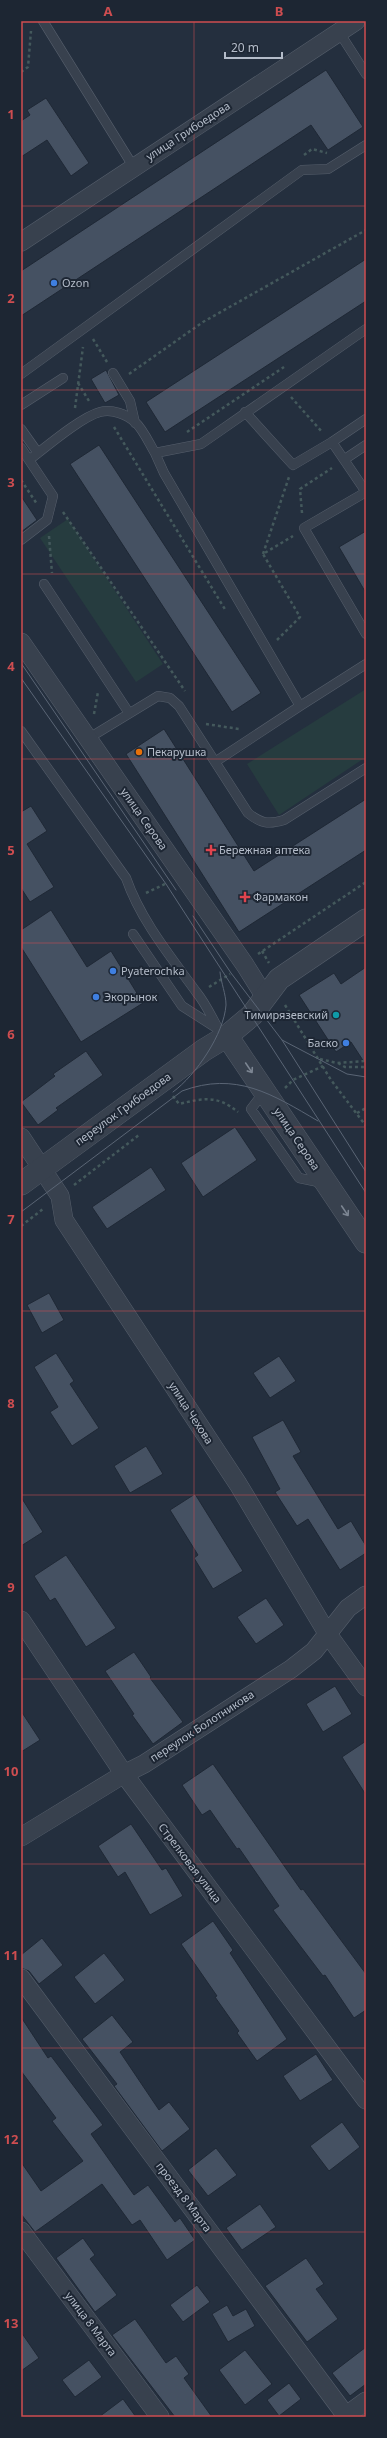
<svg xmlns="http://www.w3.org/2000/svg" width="387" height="2438" font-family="'Noto Sans',sans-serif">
  <rect width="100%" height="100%" fill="#242f3e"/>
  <path fill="#263c3f" d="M68 519 163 664 136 682 40 538Z
    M366 689V757L279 815 247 764Z"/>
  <path fill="#455162" stroke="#1f2835" d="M326 70 363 127 328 150 311 125 21 316V271Z
    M46 98 89 163 71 176 47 140 21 157V121L30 115 27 110Z
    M366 259V301L165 432 146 402Z
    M106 370 119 395 105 403 91 379Z
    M99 445 261 693 232 712 70 464Z
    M21 496 37 520 21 532Z
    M366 531V593L339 547Z
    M164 729 254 871 366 799V850L239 932 126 754Z
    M31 806 47 831 27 844 54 887 30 902 21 888V812Z
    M51 910 87 967 111 951 143 1003 81 1042 21 947V930Z
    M366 967V1065L351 1042 336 1052 299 995 334 973 341 984Z
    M86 1051 103 1075 56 1108 58 1110 38 1125 21 1102 55 1076 53 1074Z
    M235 1127 257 1160 203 1197 181 1163Z
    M151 1167 166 1190 107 1229 92 1207Z
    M49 1293 64 1320 42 1333 27 1305Z
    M56 1353 74 1381 70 1384 99 1428 72 1446 50 1412 58 1407 34 1367Z
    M279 1356 296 1381 270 1398 253 1373Z
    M283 1420 301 1452 293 1456 338 1529 351 1521 366 1546V1553L340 1570 308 1519 297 1526 275 1492 280 1489 252 1437Z
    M146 1446 163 1474 130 1493 114 1466Z
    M195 1494 243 1571 213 1589 194 1558 198 1555 170 1510Z
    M21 1497 43 1532 21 1546Z
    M66 1555 116 1628 86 1647 55 1598 50 1601 34 1576Z
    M266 1598 284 1625 256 1644 237 1617Z
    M134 1652 151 1677 150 1678 183 1722 153 1744 132 1715 134 1714 105 1671Z
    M335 1686 352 1714 323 1732 306 1704Z
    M21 1711 40 1740 21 1752Z
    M366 1741V1795L342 1757Z
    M213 1764 301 1890 303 1889 366 1974V2010L354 2018 325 1975 323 1976 273 1910 279 1906 239 1848 237 1849 210 1810 202 1815 182 1785Z
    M131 1824 162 1870 166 1868 183 1896 150 1915 125 1872 118 1877 98 1846Z
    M213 1921 233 1950 230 1953 287 2039 257 2061 237 2033 239 2031 215 1997 217 1996 181 1944Z
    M42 1938 63 1965 39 1984 29 1971 21 1968V1955Z
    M104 1953 125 1980 95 2004 74 1977Z
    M112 2015 133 2042 120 2052 159 2110 169 2102 190 2129 162 2151 114 2086 117 2084 82 2039Z
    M21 2017 48 2058 51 2056 103 2125 91 2134 134 2195 148 2185 175 2222 180 2218 195 2240 167 2260 140 2220 132 2225 102 2184 35 2232 21 2214V2162L41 2191 83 2161 52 2121 56 2118 21 2071Z
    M316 2054 333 2080 300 2101 283 2076Z
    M342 2122 360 2147 329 2171 310 2146Z
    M216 2148 237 2175 208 2196 188 2170Z
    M260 2204 276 2227 242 2250 226 2228Z
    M83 2238 95 2255 90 2259 117 2295 95 2312 56 2258Z
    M306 2258 324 2284 316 2289 338 2319 307 2342 265 2286Z
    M197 2285 210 2302 183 2322 170 2305Z
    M227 2305 233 2316 246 2309 255 2326 228 2342 212 2314Z
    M135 2319 166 2363 176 2356 189 2374 184 2378 212 2417H175L112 2335Z
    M21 2332 39 2358 21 2371Z
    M366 2347V2384L350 2396 332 2373Z
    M245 2350 272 2384 245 2405 219 2370Z
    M89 2360 102 2377 75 2397 62 2380Z
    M289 2383 301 2399 279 2416 267 2400Z
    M123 2399 136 2417H99Z"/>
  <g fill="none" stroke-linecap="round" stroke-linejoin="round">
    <defs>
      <path id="service" d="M43 21 133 166
        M339 32 366 74
        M113 373 130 401 135 423
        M21 374 302 170 328 169 366 145
        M21 405 63 378
        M245 412 293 465 332 442 366 492 304 528 366 634
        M21 429 38 453
        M332 442 366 419
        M21 448 53 496 47 520 21 540
        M155 453 164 473 300 706 366 664
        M345 459 366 445
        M29 460C46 447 81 417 100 412 112 409 126 414 135 422 143 429 149 443 155 453L201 444 366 329
        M44 584 129 713
        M21 731 126 878C141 921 171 957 197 993 206 1004 212 1018 219 1030
        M89 738 158 696 170 698 179 706 248 813C260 823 268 825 284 820L366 768
        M215 762 300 706
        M133 934 182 1006 218 1029
        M264 1092 251 1109 299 1178 323 1183"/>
      <path id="minor" d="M21 242 356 21
        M21 642 245 965 265 997
        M21 1137 60 1196 64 1220 238 1484 327 1633 366 1687
        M21 1620 124 1774 366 2100
        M21 1837 124 1774 144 1764 291 1669 314 1651 348 1608 366 1595
        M21 1978 347 2417
        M21 2231 160 2417
        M344 2417 366 2401"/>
      <path id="tertiary" d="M227 1036 366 1242
        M21 1184 204 1050 227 1036 252 1015 279 979 366 920"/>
    </defs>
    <use href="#service" stroke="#565f6c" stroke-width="10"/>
    <use href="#minor" stroke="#565f6c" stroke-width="19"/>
    <use href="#tertiary" stroke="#565f6c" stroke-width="23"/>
    <path stroke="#44595c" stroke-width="2.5" stroke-dasharray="3 3" stroke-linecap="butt" d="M21 72 28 67 31 31
      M304 155 312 149 327 153
      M93 339 107 362
      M129 374 203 322 366 230
      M78 383 89 401
      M291 397 322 432
      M75 408 83 347
      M114 427 226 611
      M187 432 284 367
      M21 480 37 504
      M63 512 185 691
      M302 513 300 489 332 468
      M49 536 52 573
      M263 554 289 477
      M277 640 300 617 263 554 293 536
      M94 714 98 692
      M206 724 239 729
      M146 893 167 883
      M262 951 269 963
      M258 954 366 882
      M209 987 230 974
      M285 1005 331 1080 366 1126
      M320 1059 337 1063 366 1061
      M338 1063 345 1067H366
      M285 1088 293 1080 323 1066
      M173 1096 179 1104C204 1098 217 1095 238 1112
      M357 1113 366 1108
      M74 1185 139 1135
      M21 1226 43 1209"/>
    <use href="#service" stroke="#38414e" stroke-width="9"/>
    <use href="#minor" stroke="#38414e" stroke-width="18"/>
    <use href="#tertiary" stroke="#38414e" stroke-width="22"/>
    <path stroke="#5a6575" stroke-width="1" d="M21 663 176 890
      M21 678 166 884 366 1193
      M193 916 231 973 282 1040 366 1172
      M282 1040 347 1074 366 1077
      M173 1092C196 1075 224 1034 226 1005 226 994 221 983 220 972
      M21 1212 182 1091C236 1071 272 1094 318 1121"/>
  </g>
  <defs><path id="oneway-shaft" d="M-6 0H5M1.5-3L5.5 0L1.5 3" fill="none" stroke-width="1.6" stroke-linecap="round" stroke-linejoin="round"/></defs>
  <g stroke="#7c8592">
    <use href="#oneway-shaft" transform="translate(249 1068) rotate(56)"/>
    <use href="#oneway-shaft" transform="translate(345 1211) rotate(56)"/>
  </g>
  <path fill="none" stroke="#ce4d50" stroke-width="1" stroke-opacity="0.55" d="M194 21V2417M21 206H366M21 390H366M21 574H366M21 759H366M21 943H366M21 1127H366M21 1311H366M21 1495H366M21 1679H366M21 1864H366M21 2048H366M21 2232H366"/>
  <g fill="#3f7fe0" stroke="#1d2633" stroke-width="1.5">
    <circle cx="54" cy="283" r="4"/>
    <circle cx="113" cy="971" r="4"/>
    <circle cx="96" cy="997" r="4"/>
    <circle cx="346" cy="1043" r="4"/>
  </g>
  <circle fill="#e8710a" stroke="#1d2633" stroke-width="1.5" cx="139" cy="752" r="4"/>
  <g fill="#e0444e" stroke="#1d2633" stroke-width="1.5">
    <path d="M209 844h4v4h4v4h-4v4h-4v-4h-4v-4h4z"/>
    <path d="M243 891h4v4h4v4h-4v4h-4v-4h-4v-4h4z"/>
  </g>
  <circle fill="#0f9aa8" stroke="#1d2633" stroke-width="1.5" cx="336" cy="1015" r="4"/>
  <g text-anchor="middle" stroke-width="4" stroke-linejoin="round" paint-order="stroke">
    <g font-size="11" fill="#b4bcc9" stroke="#1d2633">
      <text transform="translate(188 131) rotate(-33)" y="4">улица Грибоедова</text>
      <text transform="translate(144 819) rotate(55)" y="4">улица Серова</text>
      <text transform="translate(123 1109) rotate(-36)" y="4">переулок Грибоедова</text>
      <text transform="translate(297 1139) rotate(56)" y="4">улица Серова</text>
      <text transform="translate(191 1413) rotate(57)" y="4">улица Чехова</text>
      <text transform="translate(202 1726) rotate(-33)" y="4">переулок Болотникова</text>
      <text transform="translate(190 1863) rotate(53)" y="4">Стрелковая улица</text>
      <text transform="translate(184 2197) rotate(53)" y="4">проезд 8 Марта</text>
      <text transform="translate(91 2324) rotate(53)" y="4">улица 8 Марта</text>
    </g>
    <g font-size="11" fill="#b4bcc9" stroke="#1d2633" text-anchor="start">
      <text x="62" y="287">Ozon</text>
      <text x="147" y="756">Пекарушка</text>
      <text x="219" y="854">Бережная аптека</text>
      <text x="253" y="901">Фармакон</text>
      <text x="121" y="975">Pyaterochka</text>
      <text x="104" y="1001">Экорынок</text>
      <text x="328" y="1019" text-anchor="end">Тимирязевский</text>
      <text x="338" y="1047" text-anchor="end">Баско</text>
    </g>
  </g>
  <rect width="387" height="2438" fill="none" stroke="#1d2633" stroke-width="44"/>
  <path d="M225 52v6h57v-6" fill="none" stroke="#b4bcc9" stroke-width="2"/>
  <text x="231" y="52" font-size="12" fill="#b4bcc9" stroke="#1d2633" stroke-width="3" paint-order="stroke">20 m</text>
  <rect x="22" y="22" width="343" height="2394" fill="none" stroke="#ce4d50" stroke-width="1.5"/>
  <g font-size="13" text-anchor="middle" font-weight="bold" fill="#ce4d50">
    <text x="108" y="16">A</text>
    <text x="279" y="16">B</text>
    <text x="11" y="119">1</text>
    <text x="11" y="303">2</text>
    <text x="11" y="487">3</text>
    <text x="11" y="671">4</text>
    <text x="11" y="855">5</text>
    <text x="11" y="1039">6</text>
    <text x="11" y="1224">7</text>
    <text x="11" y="1408">8</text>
    <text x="11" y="1592">9</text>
    <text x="11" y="1776">10</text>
    <text x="11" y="1960">11</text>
    <text x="11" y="2144">12</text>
    <text x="11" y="2328">13</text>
  </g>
</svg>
